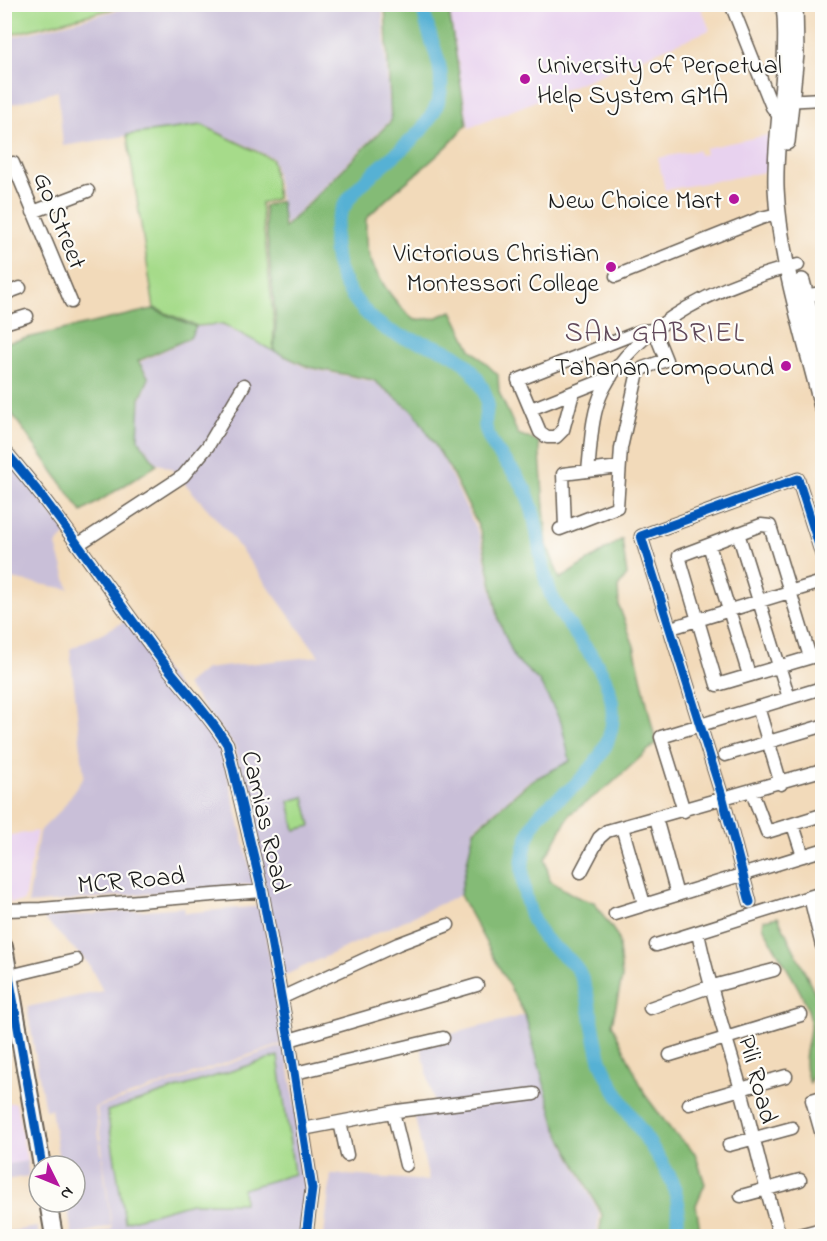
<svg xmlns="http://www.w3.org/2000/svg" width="827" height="1241" font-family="'Indie Flower',sans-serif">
  <rect width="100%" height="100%" fill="#fdfcf7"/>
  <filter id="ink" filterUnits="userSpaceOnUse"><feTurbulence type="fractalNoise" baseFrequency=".0167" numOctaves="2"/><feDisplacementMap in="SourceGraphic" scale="12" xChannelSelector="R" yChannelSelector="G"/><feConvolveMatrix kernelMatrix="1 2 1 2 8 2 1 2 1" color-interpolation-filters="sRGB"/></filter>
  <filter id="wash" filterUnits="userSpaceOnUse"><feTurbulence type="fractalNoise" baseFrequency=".008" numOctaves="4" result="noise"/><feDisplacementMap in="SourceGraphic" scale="24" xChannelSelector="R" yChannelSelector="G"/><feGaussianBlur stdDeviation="1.35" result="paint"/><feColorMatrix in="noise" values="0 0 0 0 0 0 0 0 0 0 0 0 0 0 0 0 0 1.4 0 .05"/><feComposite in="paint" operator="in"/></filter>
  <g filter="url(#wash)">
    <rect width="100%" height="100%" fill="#f2daba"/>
    <path fill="#e8d2ef" d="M449 5H700L710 30 469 128Z
      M778 133 776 170 665 190 658 158 698 150 699 155 705 154V148Z
      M37 831 24 901 10 903 5 876V836Z
      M5 1103H16L27 1161 5 1165Z"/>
    <path fill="#c9bfd8" d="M137 5H382L390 120 285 225 273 158 202 124 63 146 58 91 5 106V39Z
      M222 325 306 368 374 382 415 414 446 465 480 537 498 621 515 659 539 682 561 723 570 761 530 780 473 829 460 895 281 977 235 747 186 685 205 669 319 656 228 532 172 469 157 463 138 438 141 400 150 378 140 362 190 339 197 327Z
      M4 453 67 533 56 545 69 589 5 578Z
      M128 620 220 745 254 884 28 904 39 832 62 809 84 776 70 649Z
      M261 906 284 1043 95 1107 111 1226 72 1236 67 1202H75V1166H60L51 1109 45 1110 27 1007 103 991 88 963 43 918 184 907 185 913Z
      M525 1015 555 1127 599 1213 597 1236H324L331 1174 429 1181 413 1109 434 1104 420 1042Z
      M285 1045 308 1184 300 1236H86L112 1229 97 1108Z
      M27 1161 29 1176 5 1180V1165Z
      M37 1227 39 1236H5V1232Z"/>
    <path fill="#a6db8a" stroke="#617c53" stroke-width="1.5" d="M5 4H128V5L5 36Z
      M202 125 272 159 277 199 261 203 274 324 273 351 223 324 197 326 154 308 127 135Z
      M304 797 311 826 295 830 289 801Z
      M278 1056 294 1174 243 1189 244 1203H191L125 1222 107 1111Z"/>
    <path fill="#84bb76" stroke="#506c49" stroke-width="1.5" d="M385 5H448L467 124C438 161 398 185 366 219 366 228 365 239 367 248 373 274 394 302 414 320L435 318 452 311 471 349 498 375 499 392 518 434 539 442 547 545 560 579 622 539 627 575 618 587 619 606 634 646 656 743 610 785 570 814 545 859 550 881C565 889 577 900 594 902L618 937 622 978 612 1024 646 1096 672 1131 695 1153 705 1184 696 1205 701 1236H599L602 1215 556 1127 525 1015 460 895 474 830 531 781 570 761 561 722 539 681 515 659 499 621 481 532 450 469 415 413 373 380 308 367 274 351 276 323 264 206 281 201 284 228 391 121Z
      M153 309 196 327 190 338 138 361 149 378 140 399 138 439 157 465 82 512 5 404V343Z
      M778 917 818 999 822 1046 810 1083C798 1059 812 1043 810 1018 807 995 774 950 763 926L764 920Z"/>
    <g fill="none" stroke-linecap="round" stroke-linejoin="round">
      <path stroke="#57b1d4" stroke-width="14" d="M423 4C425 35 446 62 440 94 428 157 324 176 335 253 340 288 370 326 403 337 428 345 454 348 471 370 478 379 485 390 487 401 488 410 483 421 486 429 492 452 514 468 524 488 541 521 537 563 552 597 568 631 600 657 610 693 620 731 602 761 574 786 562 797 547 804 537 818 530 830 525 844 523 858 520 882 528 919 544 938 555 951 571 957 579 972 591 995 592 1034 601 1061 616 1101 653 1143 673 1183L678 1203 677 1236"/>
    </g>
  </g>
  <g filter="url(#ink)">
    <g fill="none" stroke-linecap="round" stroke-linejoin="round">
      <defs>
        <path id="minor" d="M731 4 772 107 779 116
          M785 101 822 99
          M4 165 13 163 71 302
          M33 212 88 191
          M616 276 761 218 778 214
          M4 294 20 288
          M797 297 822 293
          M4 323 27 316
          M531 409 611 377
          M4 450C60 515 106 586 157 654 180 685 207 712 227 744L262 891 289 1040 312 1189 306 1236
          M588 471C591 445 591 414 603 390 637 322 728 281 798 265
          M565 527 563 474 619 467
          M560 529 617 507 621 448 637 376 643 368 666 360 654 330 641 331 518 380 540 432 547 437H556L563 430 573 393
          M738 533 789 698
          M79 544 183 476 208 446 244 385
          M709 545 749 675
          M671 628 822 582
          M810 657 770 526 761 525 679 556 717 685 822 654
          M758 707 781 784
          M725 755 822 726
          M752 792 767 832 822 815
          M684 811 661 737 822 688
          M656 818 677 895
          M793 825 803 856
          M622 827 644 904
          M581 872 599 838 607 831 822 770
          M810 897 822 946
          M750 902 723 799 641 536 798 479 822 555
          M4 910 41 909 262 891
          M615 914 822 850
          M698 933C709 987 727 1039 742 1093 755 1141 765 1189 780 1236
          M656 945 822 893
          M9 976 76 960
          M281 998 398 944 448 925
          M650 1008 709 987 774 970
          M289 1040 477 985
          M670 1055 801 1015
          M295 1073 443 1038
          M822 1097 812 1100 822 1135
          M689 1104 786 1076
          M393 1112 406 1165
          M340 1122 347 1155
          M303 1129 397 1111 534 1094
          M729 1145 792 1128
          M741 1196 800 1180
          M795 1236 822 1229"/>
        <path id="major" d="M784 4C791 65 774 126 776 188 779 258 805 338 822 407
          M787 142 796 54 795 4
          M802 281 822 359"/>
        <path id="highway" d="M4 947 42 1166
          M48 1202 54 1236"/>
      </defs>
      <use href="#minor" stroke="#675e53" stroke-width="15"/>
      <use href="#major" stroke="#675e53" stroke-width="18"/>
      <use href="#highway" stroke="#675e53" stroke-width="20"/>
      <use href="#minor" stroke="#fff" stroke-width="12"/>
      <use href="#major" stroke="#fff" stroke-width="15"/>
      <use href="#highway" stroke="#fff" stroke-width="16"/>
      <defs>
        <path id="cycleway" d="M4 450C60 515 106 586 157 654 180 685 207 712 227 744L262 891 289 1040 312 1189 306 1236
          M750 902 723 799 641 536 798 479 822 555
          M4 947 42 1166"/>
      </defs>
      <use href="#cycleway" stroke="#fdfcf7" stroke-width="13"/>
      <use href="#cycleway" stroke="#0057b8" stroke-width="9"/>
    </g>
  </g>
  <g fill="#b5179e" stroke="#fdfcf7" stroke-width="2">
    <circle cx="525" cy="79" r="6"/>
    <circle cx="734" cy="199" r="6"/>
    <circle cx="611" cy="267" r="6"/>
    <circle cx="786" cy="366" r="6"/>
  </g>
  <g text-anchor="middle" stroke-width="4.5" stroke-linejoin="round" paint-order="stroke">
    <g font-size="26" fill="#1c1c1c" stroke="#fdfcf7" text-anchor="end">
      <text x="537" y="73" text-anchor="start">University of Perpetual<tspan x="537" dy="30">Help System GMA</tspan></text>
      <text x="722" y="208">New Choice Mart</text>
      <text x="599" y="261">Victorious Christian<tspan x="599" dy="30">Montessori College</tspan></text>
      <text x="774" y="375">Tahanan Compound</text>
    </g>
    <g font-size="26" fill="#1c1c1c" stroke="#fdfcf7">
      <text transform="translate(61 220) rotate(68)" y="9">Go Street</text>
      <text transform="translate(267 821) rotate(77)" y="9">Camias Road</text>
      <text transform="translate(131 879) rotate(-5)" y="9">MCR Road</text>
      <text transform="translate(759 1079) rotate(75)" y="9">Pili Road</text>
    </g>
    <g font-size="28" letter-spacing="1.5" fill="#61495b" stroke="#fdfcf7">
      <text x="655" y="341">SAN GABRIEL</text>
    </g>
  </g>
  <rect width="827" height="1241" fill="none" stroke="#fdfcf7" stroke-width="24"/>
  <g transform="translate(57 1184) rotate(133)"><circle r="28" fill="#fdfcf7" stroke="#a3a29f" stroke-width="1.5"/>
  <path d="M0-4.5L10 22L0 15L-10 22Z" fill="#b5179e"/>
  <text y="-9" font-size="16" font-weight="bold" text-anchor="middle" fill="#1c1c1c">N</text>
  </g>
</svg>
